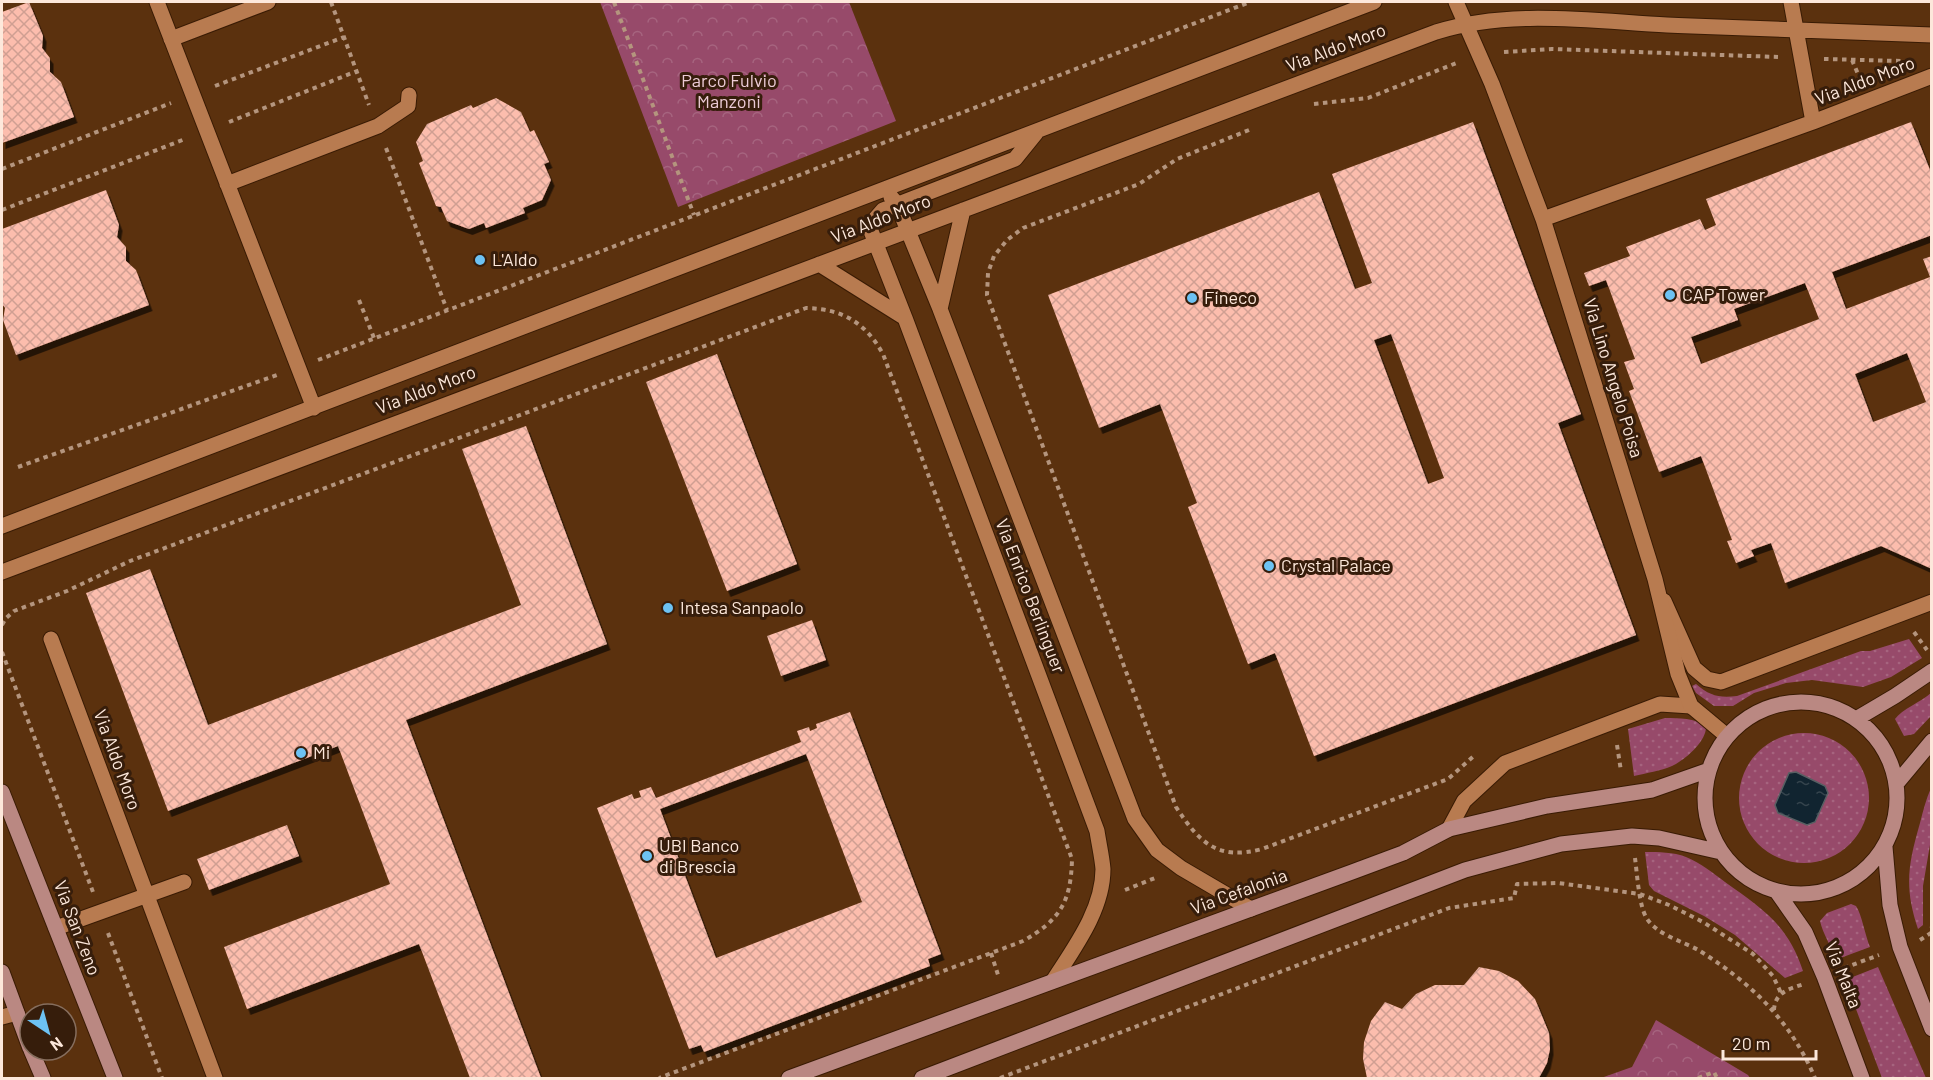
<svg xmlns="http://www.w3.org/2000/svg" width="1933" height="1080" font-family="Barlow,sans-serif">
  <defs>
    <pattern id="grass-dots" width="8" height="8" patternUnits="userSpaceOnUse" patternTransform="scale(1.5)"><rect width="8" height="8" fill="#974a6a"/><path d="M2 2h.1M6 6h.1" fill="none" stroke="#a6647f" stroke-width="1.8" stroke-linecap="round"/></pattern>
    <pattern id="forest-crowns" width="20" height="18" patternUnits="userSpaceOnUse" patternTransform="scale(1.5)"><rect width="20" height="18" fill="#974a6a"/><path d="M2 6a3 3 0 1 1 6 0M12 15a3 3 0 1 1 6 0" fill="none" stroke="#a6647f"/></pattern>
    <pattern id="water-ripples" width="26" height="14" patternUnits="userSpaceOnUse" patternTransform="scale(1.5)"><rect width="26" height="14" fill="#112430"/><path d="M2 4q2-2 4 0t4 0M15 11q2-2 4 0t4 0" fill="none" stroke="#35444d"/></pattern>
    <pattern id="building-cross-hatch" width="8" height="8" patternUnits="userSpaceOnUse" patternTransform="scale(1.5)"><rect width="8" height="8" fill="#fcbdad"/><path d="M0 0l8 8M0 8l8-8" fill="none" stroke="#d09f92"/></pattern>
    <filter id="shadow"><feDropShadow dx="3.5" dy="6" stdDeviation="0" flood-color="#0009"/></filter>
  </defs>
  <rect width="100%" height="100%" fill="#5b310e"/>
  <path fill="url(#grass-dots)" d="M1909 639 1922 658 1891 677 1863 687 1812 680 1786 683 1754 693 1733 706H1714L1696 693 1692 686 1696 684C1710 696 1719 698 1737 696L1861 651H1870Z
    M1931 693V716L1914 734 1904 736 1895 719C1902 709 1921 702 1931 693Z
    M1665 718C1679 718 1695 718 1706 726 1707 741 1685 760 1672 766 1661 771 1646 773 1634 776L1628 729Z
    M1739 798a65 65 0 1 1 130 0a65 65 0 1 1-130 0Z
    M1931 788V839L1923 886V925L1918 929C1904 887 1908 865 1920 823 1923 811 1926 799 1931 788Z
    M1645 852C1659 852 1673 852 1686 857 1701 863 1713 873 1725 882 1763 909 1788 925 1803 971L1785 978 1735 935 1704 916 1654 891 1649 885Z
    M1851 904 1856 906C1862 915 1865 935 1870 947L1835 960C1832 946 1823 935 1820 921L1827 913Z
    M1878 967 1926 1078H1882L1845 980Z"/>
  <path fill="url(#forest-crowns)" d="M600 2H849L896 121 678 207Z
    M1656 1020 1748 1075 1750 1078H1601L1632 1067Z"/>
  <path fill="url(#water-ripples)" stroke="#585f63" stroke-width="1.5" d="M1796 772 1825 786 1828 793 1815 822 1807 825 1778 813 1775 805 1789 773Z"/>
  <path fill="url(#building-cross-hatch)" fill-rule="evenodd" filter="url(#shadow)" d="M29 2 43 36 42 48 50 58V72L61 82 74 117 2 143V12Z
    M496 98 521 112 530 132 534 130 549 162 544 164 551 180 542 200 523 208 525 213 486 228 484 223 469 229 447 221 441 207 436 206 419 163 423 161 416 142 427 124 471 105 473 108Z
    M1473 122 1581 414 1558 423 1636 635 1314 756 1275 653 1248 664 1188 507 1197 503 1160 404 1099 428 1048 295 1319 192 1355 289 1372 283 1332 174ZM1391 334 1444 478 1428 484 1374 340Z
    M1911 122 1932 175V235L1832 272 1846 309 1930 277 1923 259 1932 256V569L1881 546 1785 583 1771 543 1751 550 1754 556 1736 563 1727 541 1732 540 1701 456 1659 472 1629 391 1634 389 1624 362 1635 359 1606 280 1589 286 1584 273 1630 256 1626 247 1700 219 1705 230 1716 225 1706 199ZM1805 283 1819 319 1701 364 1691 337 1738 320 1734 309ZM1907 353 1926 402 1873 422 1855 374Z
    M106 190 119 225 117 237 126 247V261L136 270 149 305 16 355 3 320 5 308 2 304V229Z
    M717 354 797 564 727 591 646 382Z
    M526 426 607 644 406 720 541 1078H470L419 944 247 1009 224 947 390 884 338 746 168 811 86 593 150 569 208 725 260 705 521 605 462 449Z
    M812 620 826 660 781 676 767 636Z
    M850 712 941 954 928 959 930 966 704 1052 701 1045 689 1049 597 808 632 794 634 799 641 797 639 791 651 787 656 798 801 742 797 731 809 727 810 731 817 728 816 724ZM806 754 862 902 716 958 660 809Z
    M287 825 299 856 209 890 197 859Z
    M1479 967 1499 971 1518 981 1535 999 1549 1033 1550 1049 1547 1063 1539 1078H1367L1363 1059 1364 1042 1371 1021 1385 1002 1402 1009 1416 994 1435 985H1464Z"/>
  <g fill="none" stroke-linecap="round" stroke-linejoin="round">
    <defs>
      <path id="lane" d="M1664 601 1694 668 1707 679 1721 682 1932 602
        M1449 829 1464 801 1505 763 1660 704 1691 706"/>
      <path id="street" d="M157 2 314 408
        M1456 2 1492 84 1543 219 1655 579 1678 674 1691 706 1727 736
        M1791 2 1813 122
        M171 39 268 2
        M227 184 378 126 408 106 409 95
        M891 197 897 204 940 309
        M963 210 940 309 1135 819 1157 850 1181 868 1251 909
        M1543 219 1813 122 1932 76
        M819 264 905 318 1097 831C1099 844 1102 857 1103 869 1103 910 1074 948 1053 981
        M905 318 869 226 883 210 1015 159 1036 133
        M2 526 1374 2
        M2 572 1436 32C1510 9 1591 21 1667 25 1755 29 1843 32 1932 35
        M51 639 215 1078
        M56 928 184 882
        M2 1017 17 1013"/>
      <path id="secondary" d="M1705 798a96 96 0 1 1 192 0a96 96 0 1 1-192 0Z
        M1856 719 1895 696 1932 671
        M1897 783 1932 741
        M2 792 115 1078
        M1885 847 1890 905 1900 947 1932 1029
        M1777 892 1805 932 1824 976 1862 1078
        M2 972 30 1048
        M31 1050 43 1078
        M789 1078 1352 872 1403 853 1449 829 1547 806 1652 790 1709 770
        M922 1078 1465 870 1561 844 1632 836 1659 838 1721 852"/>
    </defs>
    <use href="#lane" stroke="#391b04" stroke-width="17"/>
    <use href="#street" stroke="#391b04" stroke-width="17"/>
    <use href="#secondary" stroke="#391b04" stroke-width="17"/>
    <path stroke="#b4957e" stroke-width="4" stroke-dasharray="4.5 4.5" stroke-linecap="butt" d="M331 2 369 105
      M614 2 694 215
      M1504 52 1552 49 1778 57
      M1824 59 1901 61
      M1852 60 1861 81
      M215 86 344 37
      M1314 104 1368 98 1459 62
      M229 122 357 71
      M1249 130 1177 159 1139 184 1023 228 1007 240 994 256 988 273 987 295 1176 807C1199 842 1217 861 1262 849L1448 779 1476 754
      M386 148 447 310
      M2 169 171 103
      M2 210 185 139
      M359 300 374 338
      M318 360 1250 2
      M18 467 277 375
      M2 625 6 618 14 611 67 591 130 561 806 308C842 309 865 322 883 354L1072 859C1071 902 1060 920 1023 941L659 1078
      M1914 632 1927 650
      M2 652 93 892
      M1617 745 1621 771
      M1635 858C1637 873 1639 905 1646 917 1656 935 1683 941 1700 951 1752 984 1790 1020 1815 1078
      M1932 870V907
      M1125 890 1155 878
      M108 933 162 1078
      M1920 940 1931 933 1932 926
      M991 953 999 978
      M1844 968 1879 955
      M1774 1010C1775 992 1789 989 1804 984
      M1000 1078 1449 908 1514 898 1517 884 1558 883 1640 894 1669 905 1703 922 1753 954 1773 976 1781 993
      M1698 1078 1714 1072 1717 1078"/>
    <use href="#lane" stroke="#b87b50" stroke-width="15"/>
    <use href="#street" stroke="#b87b50" stroke-width="15"/>
    <use href="#secondary" stroke="#ba8882" stroke-width="15"/>
  </g>
  <g fill="#6dc2f3" stroke="#361d0b" stroke-width="2">
    <circle cx="480" cy="260" r="6"/>
    <circle cx="1670" cy="295" r="6"/>
    <circle cx="1192" cy="298" r="6"/>
    <circle cx="1269" cy="566" r="6"/>
    <circle cx="668" cy="608" r="6"/>
    <circle cx="301" cy="753" r="6"/>
    <circle cx="647" cy="856" r="6"/>
  </g>
  <g text-anchor="middle" stroke-width="6" stroke-linejoin="round" paint-order="stroke">
    <g font-size="18" fill="#fde8db" stroke="#361d0b">
      <text transform="translate(1336 48) rotate(-21)" y="6">Via Aldo Moro</text>
      <text transform="translate(1865 81) rotate(-21)" y="6">Via Aldo Moro</text>
      <text transform="translate(881 219) rotate(-21)" y="6">Via Aldo Moro</text>
      <text transform="translate(1613 378) rotate(73)" y="6">Via Lino Angelo Poisa</text>
      <text transform="translate(426 390) rotate(-21)" y="6">Via Aldo Moro</text>
      <text transform="translate(1030 596) rotate(69)" y="6">Via Enrico Berlinguer</text>
      <text transform="translate(117 760) rotate(70)" y="6">Via Aldo Moro</text>
      <text transform="translate(1239 892) rotate(-20)" y="6">Via Cefalonia</text>
      <text transform="translate(77 928) rotate(69)" y="6">Via San Zeno</text>
      <text transform="translate(1843 975) rotate(68)" y="6">Via Malta</text>
    </g>
    <g font-size="18" fill="#eccbd6" stroke="#361d0b">
      <text x="729" y="87">Parco Fulvio<tspan x="729" dy="21">Manzoni</tspan></text>
    </g>
    <g font-size="18" fill="#fde8db" stroke="#361d0b" text-anchor="start">
      <text x="492" y="266">L'Aldo</text>
      <text x="1682" y="301">CAP Tower</text>
      <text x="1204" y="304">Fineco</text>
      <text x="1281" y="572">Crystal Palace</text>
      <text x="680" y="614">Intesa Sanpaolo</text>
      <text x="313" y="759">Mi</text>
      <text x="659" y="852">UBI Banco<tspan x="659" dy="21">di Brescia</tspan></text>
    </g>
  </g>
  <rect width="1933" height="1080" fill="none" stroke="#fde8db" stroke-width="6"/>
  <g transform="translate(48 1032) rotate(144)"><circle r="28" fill="#361d0b" stroke="#866e5e" stroke-width="1.5"/>
  <path d="M0-4.5L10 22L0 15L-10 22Z" fill="#6dc2f3"/>
  <text y="-9" font-size="16" font-weight="bold" text-anchor="middle" fill="#fde8db">N</text>
  </g>
  <path d="M1723 1050v9h93v-9" fill="none" stroke="#fde8db" stroke-width="3"/>
  <text x="1732" y="1050" font-size="18" fill="#fde8db" stroke="#361d0b" stroke-width="4.5" paint-order="stroke">20 m</text>
</svg>
